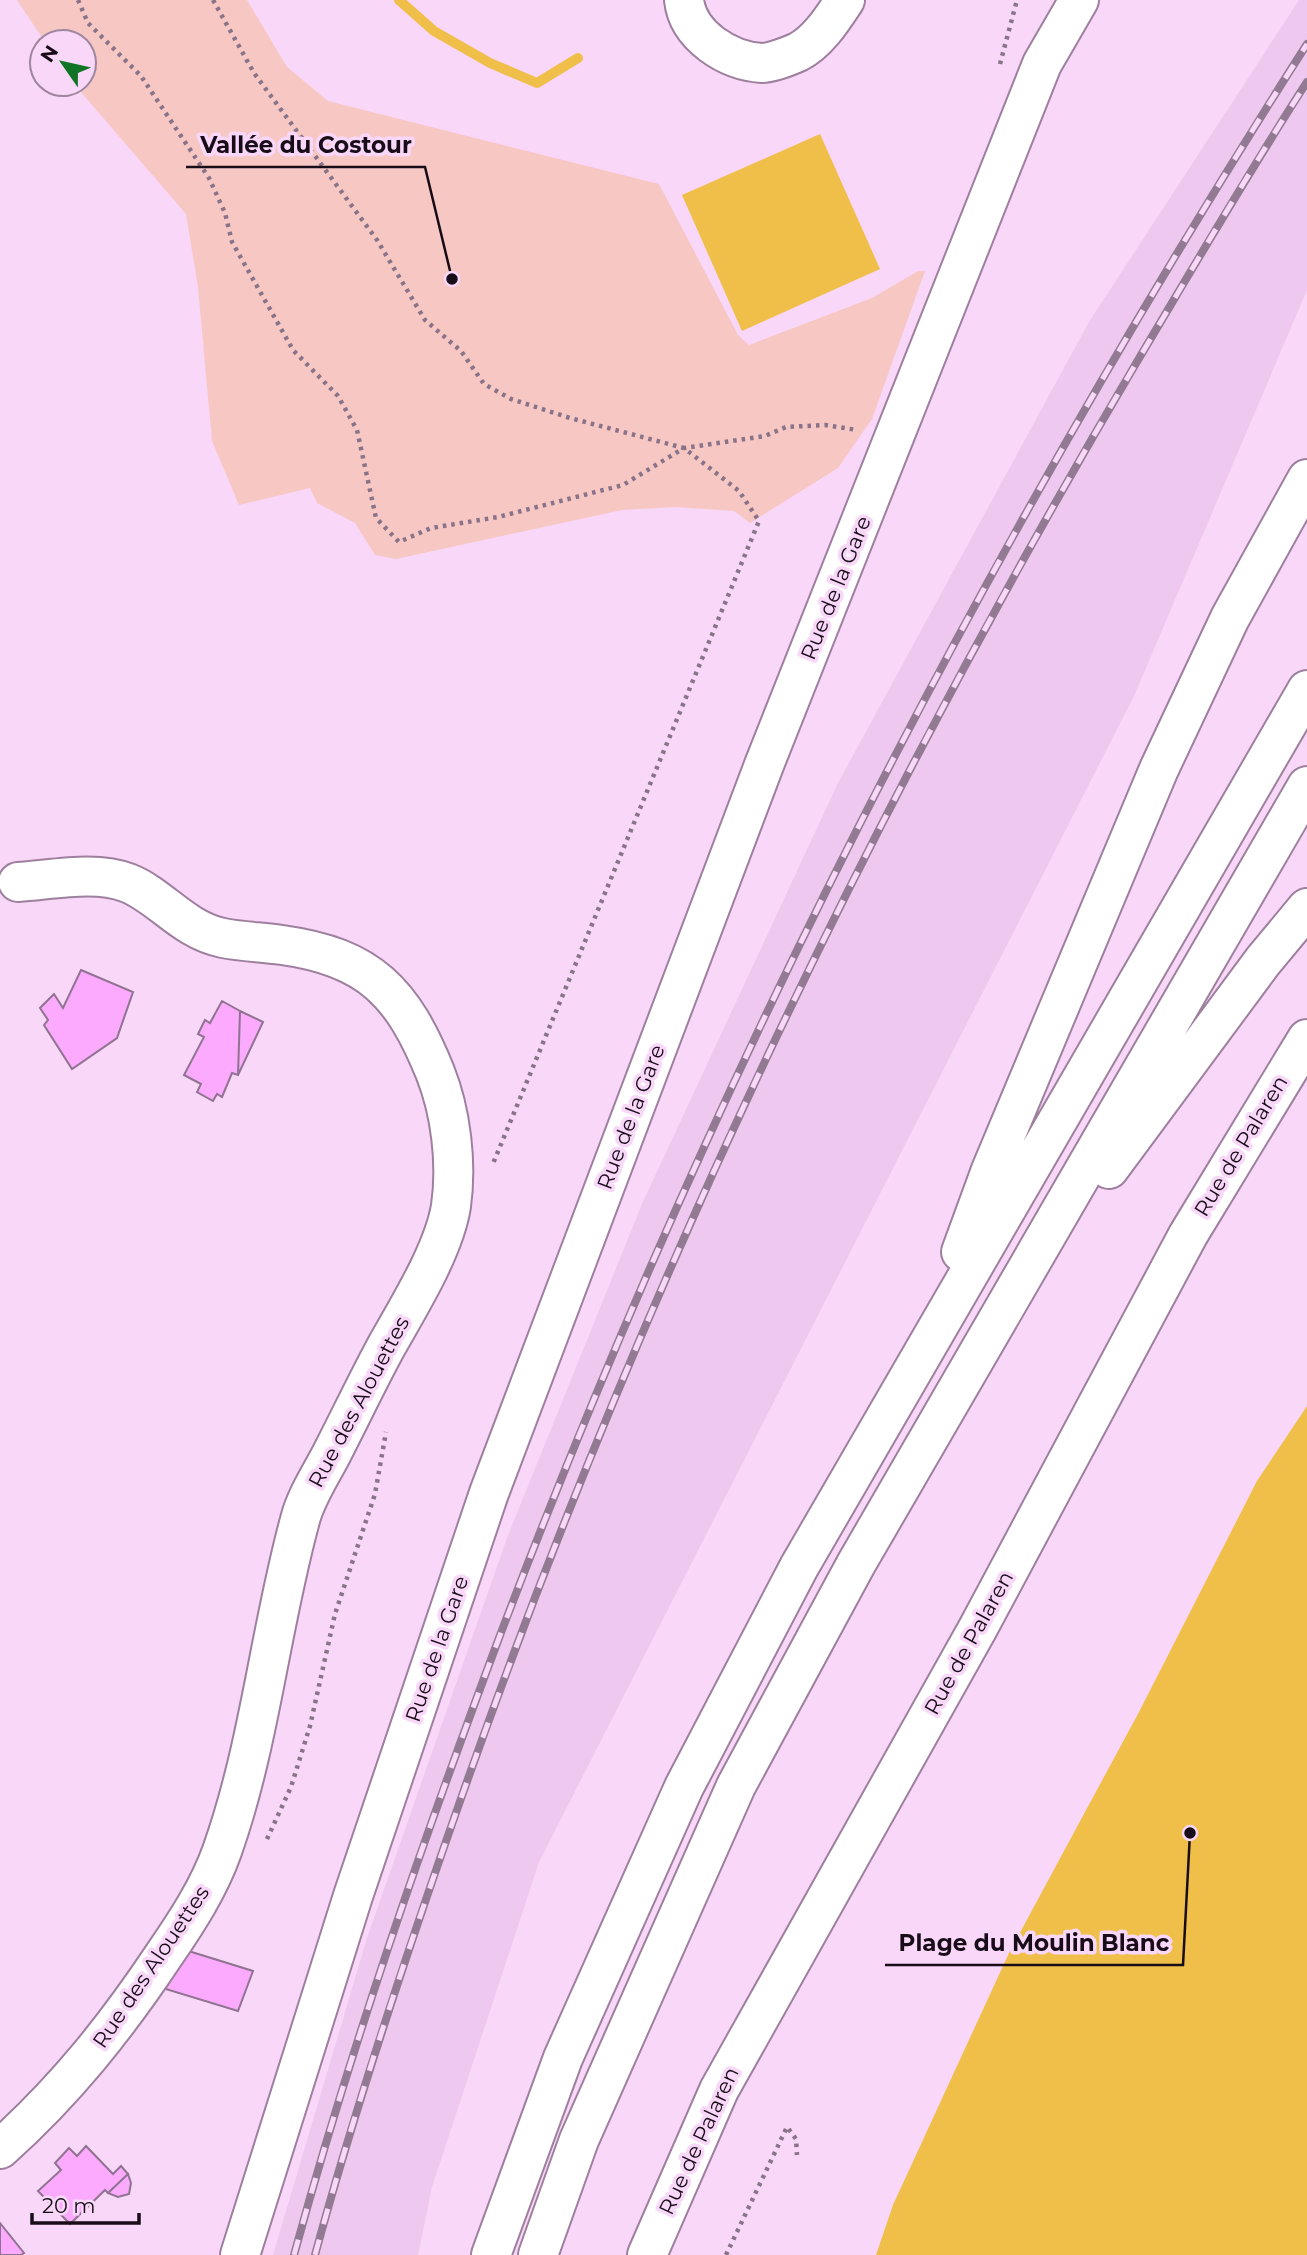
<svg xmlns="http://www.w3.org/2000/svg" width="1307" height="2255" font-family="Montserrat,sans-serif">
  <rect width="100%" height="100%" fill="#f8d7f8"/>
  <path fill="#eec8ee" d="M1299 0H1307V290L1134 696 539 1862 432 2187 418 2255H273L367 1938 507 1538 642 1204 838 783 1089 322Z"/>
  <path fill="#f7c8c3" d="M17 0H247L287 67 328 101 659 184 738 335 749 345 872 298 918 271H925L872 419 838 468 750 523 734 511 676 507 622 510 396 559 375 555 355 523 317 503 310 488 239 505 212 441 198 287 186 214 74 84H84V42H45Z"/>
  <path fill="#f0bf49" d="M820 134 880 269 742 331 682 195Z
    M1307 1406V2255H876L893 2205 1009 1953 1139 1712 1257 1481Z"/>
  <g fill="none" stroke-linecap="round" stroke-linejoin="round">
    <path stroke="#f0bf49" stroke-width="10" d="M399 0 434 31 490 63 537 83 578 58"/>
  </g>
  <path fill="#fbaafe" stroke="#907391" stroke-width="2" d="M81 970 133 992 117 1038 72 1069 44 1025 48 1020 40 1008 54 994 63 1008Z
    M222 1001 240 1011 238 1075 232 1073 222 1097 217 1094 213 1101 197 1092 201 1084 184 1075 204 1037 198 1034 205 1020 210 1023Z
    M240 1011 263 1022 238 1075 240 1012Z
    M182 1949 253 1971 238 2011 159 1987Z
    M86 2146 113 2174 121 2166 128 2174 108 2193 105 2190 70 2224 38 2191 61 2170 55 2163 69 2148 77 2156Z
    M128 2174 131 2183 129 2194 118 2197 108 2193Z
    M0 2223 24 2253 21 2255H0Z"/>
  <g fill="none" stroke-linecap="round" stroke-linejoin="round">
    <defs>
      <path id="minor" d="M684 0C688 36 728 61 762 63 771 63 789 56 798 52 818 42 833 18 845 0
        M0 2149C65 2091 116 2027 164 1955 186 1923 209 1888 222 1851 260 1744 270 1629 300 1520 306 1496 322 1473 333 1451 351 1416 368 1380 387 1345 409 1306 444 1250 451 1206 457 1163 451 1112 435 1072 403 993 370 957 282 945 263 942 243 942 223 938 183 930 161 896 128 883 96 870 51 880 18 882
        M647 2255 719 2090 978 1628 1188 1235 1307 1039"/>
      <path id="major" d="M240 2255 353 1896 489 1493 764 765 1042 64 1079 0"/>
      <path id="highway" d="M1109 1169 1263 961 1307 908
        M961 1252 991 1170 1159 769 1230 618 1307 479
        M491 2255 563 2058 684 1787 799 1567 1307 690
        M538 2255 579 2140 736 1786 856 1564 1307 786"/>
    </defs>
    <use href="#minor" stroke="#9e809e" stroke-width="42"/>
    <use href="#major" stroke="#9e809e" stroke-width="42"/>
    <use href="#highway" stroke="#9e809e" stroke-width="42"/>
    <path stroke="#897389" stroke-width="4.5" stroke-dasharray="3.5 5" stroke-linecap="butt" d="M78 0 88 23 141 76 209 178 225 213 232 242 293 350 338 396 357 430 376 518 399 542 431 528 498 517 623 485 684 448 765 436 786 427 825 425 857 430
      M213 0 254 73 377 240 425 320 461 351 484 384 511 399 570 418 684 448 739 491 759 521 492 1166
      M1000 64 1017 0
      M267 1839 291 1787 310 1726 335 1614 375 1494 386 1432
      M726 2255 787 2127 796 2139 797 2155"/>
    <use href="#minor" stroke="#fff" stroke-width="38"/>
    <use href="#major" stroke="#fff" stroke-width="38"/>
    <use href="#highway" stroke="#fff" stroke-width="38"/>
    <defs>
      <path id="rail" d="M294 2255C351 2046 423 1841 499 1638 711 1079 985 548 1307 44
        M315 2255C356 2104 406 1955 458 1807 635 1302 866 820 1138 360 1194 266 1248 173 1307 82"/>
    </defs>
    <use href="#rail" stroke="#927b92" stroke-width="8"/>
    <use href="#rail" stroke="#f8d7f8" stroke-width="5" stroke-dasharray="16" stroke-linecap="butt"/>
  </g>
  <g text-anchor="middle" stroke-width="7" stroke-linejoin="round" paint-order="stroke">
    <g font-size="21" fill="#170c17" stroke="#f8d7f8">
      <text transform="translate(836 588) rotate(-68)" y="7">Rue de la Gare</text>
      <text transform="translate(631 1117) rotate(-69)" y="7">Rue de la Gare</text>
      <text transform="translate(1241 1146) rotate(-59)" y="7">Rue de Palaren</text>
      <text transform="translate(359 1402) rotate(-62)" y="7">Rue des Alouettes</text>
      <text transform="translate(969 1643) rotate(-61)" y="7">Rue de Palaren</text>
      <text transform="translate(437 1649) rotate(-71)" y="7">Rue de la Gare</text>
      <text transform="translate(151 1967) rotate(-56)" y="7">Rue des Alouettes</text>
      <text transform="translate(699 2141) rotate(-65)" y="7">Rue de Palaren</text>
    </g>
  </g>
  <path fill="none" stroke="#170c17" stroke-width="2.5" d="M452 279L425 167H186M1190 1833L1183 1965H885"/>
  <g fill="#170c17" stroke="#f8d7f8" stroke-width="2.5">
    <circle cx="452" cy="279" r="7"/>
    <circle cx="1190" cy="1833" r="7"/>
  </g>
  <g font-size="23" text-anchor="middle" font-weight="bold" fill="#170c17" stroke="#f8d7f8" stroke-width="7" stroke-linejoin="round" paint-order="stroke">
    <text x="306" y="153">Vallée du Costour</text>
    <text x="1034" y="1951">Plage du Moulin Blanc</text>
  </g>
  <g transform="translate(63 63) rotate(304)"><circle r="33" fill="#f8d7f8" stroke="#9e869e" stroke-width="2"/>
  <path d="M0-5L12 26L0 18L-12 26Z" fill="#0f7425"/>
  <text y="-10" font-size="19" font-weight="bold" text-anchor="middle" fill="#170c17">N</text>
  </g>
  <path d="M32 2213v10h107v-10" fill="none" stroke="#170c17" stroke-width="3.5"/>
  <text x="42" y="2213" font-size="21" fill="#170c17" stroke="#f8d7f8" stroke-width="5" paint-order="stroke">20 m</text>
</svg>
